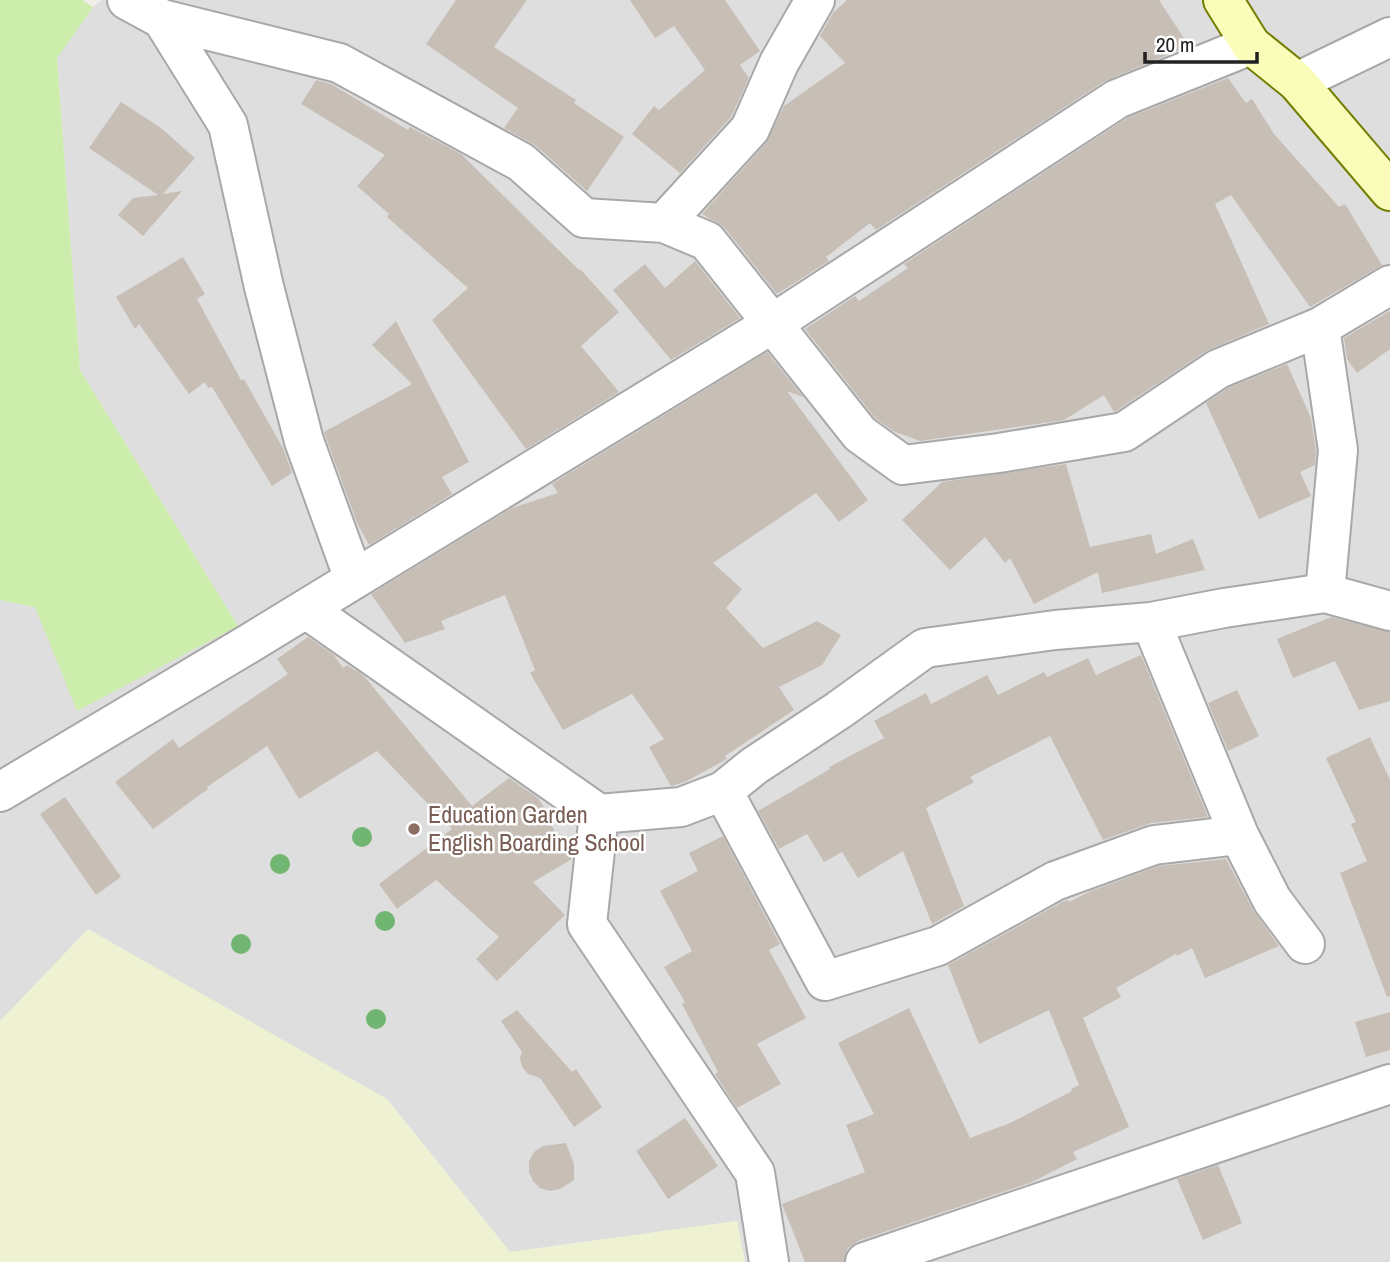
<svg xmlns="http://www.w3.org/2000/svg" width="1390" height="1262" font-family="'Archivo Narrow',sans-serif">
  <rect width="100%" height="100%" fill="#f1eee7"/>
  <path fill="#dfdede" d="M102 0H1390V1262H745L737 1221 510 1252 387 1099 0 1021V600L35 607 238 626 80 370 57 57 93 7Z"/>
  <path fill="#eef1d2" d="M88 929 387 1099 510 1252 737 1221 745 1262H0V1021Z"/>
  <path fill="#ccedab" d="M0 0H82L93 7 57 58 80 370 238 626 77 711 35 607 0 600Z"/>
  <path fill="#c7beb6" d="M456 0H527L494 47 576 100 574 103 624 137 587 191 535 145 504 128 518 108 426 44Z
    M630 0H725L760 51 740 65 749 78 731 117 680 173 632 134 654 106 659 110 705 70 674 26 655 38Z
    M847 0H1159L1189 46 1105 81 876 230 870 223 826 257 829 261 777 294 724 227 702 214 766 143 784 106 845 63 820 36 833 13Z
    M1228 78 1246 103 1252 99 1274 134 1339 207 1345 204 1382 265 1310 307 1231 195 1215 204 1269 324 1206 351 1116 411 1114 412 1104 395 1064 420 920 441 893 431 875 418 805 329 855 296 859 301 908 268 904 264 1127 118Z
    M316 80 331 84 408 130 410 127 461 154 579 270 580 269 619 312 581 346 619 392 526 449 432 320 468 288 387 217 389 214 357 186 385 155 301 104Z
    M121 102 161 128 195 158 163 194 182 191 143 236 118 215 133 198 158 195 89 148Z
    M183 257 205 294 197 299 241 380 244 379 283 448 292 473 272 486 212 387 208 388 205 382 189 394 139 324 135 329 116 297Z
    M695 261 740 318 671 360 613 290 645 264 665 288Z
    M1390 311V349L1357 373 1347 359 1344 338Z
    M396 321 469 462 442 477 452 494 369 545 357 523 324 432 412 384 372 345Z
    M767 352 803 397 787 391 868 500 839 522 816 493 713 563 742 589 726 608 763 648 817 621 841 635 822 665 779 687 794 710 725 756 727 759 685 782 671 786 649 747 664 739 632 694 563 730 530 673 535 670 505 595 441 621 445 629 405 643 371 594 512 508 558 493 552 484Z
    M1287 364 1311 418 1316 451 1315 465 1300 472 1311 496 1259 519 1206 403 1228 388Z
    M1066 464 1090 547 1151 534 1156 554 1193 539 1205 570 1102 593 1098 572 1034 604 1010 558 1005 563 985 537 950 570 902 520 942 482Z
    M1331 617 1390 632V701L1359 710 1335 661 1293 678 1277 639Z
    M308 637 334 655 343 668 347 665 363 675 472 806 509 778 538 798 550 816 547 818 572 859 533 882 565 915 497 981 476 959 499 937 436 880 397 909 379 884 452 829 377 751 299 799 267 746 207 787 208 789 153 829 115 782 173 739 179 748 288 674 277 659Z
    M1141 655 1208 817 1151 823 1103 840 1050 736 970 777 974 782 926 808 964 906 932 924 903 851 858 878 842 852 824 862 807 834 779 849 758 811 830 769 829 767 884 738 874 721 926 693 931 704 987 675 998 695 1044 672 1047 677 1088 658 1096 675Z
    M1237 690 1259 736 1228 751 1208 703Z
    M1370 737 1390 780V996L1387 997 1340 873 1367 861 1351 824 1356 822 1326 758Z
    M65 797 121 877 96 895 40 814Z
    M723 836 780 944 769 950 806 1018 757 1044 781 1084 737 1108 715 1074 718 1072 682 1004 685 1002 664 967 692 951 660 891 698 871 689 853Z
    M1226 859 1253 910 1279 946 1205 978 1192 948 1177 956 1176 954 1116 988 1121 997 1083 1018 1129 1127 1073 1152 1077 1159 1032 1182 858 1241 848 1248 844 1262H805L782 1204 865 1172 846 1125 874 1114 838 1043 909 1008 970 1138 1010 1123 1072 1091 1071 1089 1079 1085 1049 1010 979 1044 948 965 1064 901 1068 900 1069 902 1091 891 1159 866Z
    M517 1010 572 1072 576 1069 602 1107 574 1127 540 1078 528 1074 522 1067 520 1058 522 1052 501 1021Z
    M1390 1012V1050L1366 1057 1355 1022Z
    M685 1118 718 1166 668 1199 636 1151Z
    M566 1143 574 1164V1180L560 1189 550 1191 540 1188 533 1181 529 1172V1161L534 1152 543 1146Z
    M1218 1165 1242 1223 1203 1240 1177 1179Z"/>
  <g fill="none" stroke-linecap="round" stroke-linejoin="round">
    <defs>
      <path id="street" d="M127 0 162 19
        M1297 82 1390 37
        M664 223 707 241 860 434 903 465 999 453 1124 432 1218 369 1320 327
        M354 579 304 441 264 287 228 125 162 19 339 63 521 162 584 218 664 223 750 129 779 63 815 0
        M1325 593 1338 450 1320 327 1390 285
        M306 609 599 814 681 807 723 791 754 766 839 710 925 648 1055 630 1151 622 1224 608 1325 593 1390 611
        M1151 622 1239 835 1272 900 1305 944
        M723 791 825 981 938 946 1055 881 1154 845 1239 835
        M0 792 250 643 772 324 1117 99 1251 45
        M599 814 587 924 755 1173 769 1262
        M865 1262 1390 1084"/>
      <path id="secondary" d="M1223 0 1251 45 1297 82 1390 191"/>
    </defs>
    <use href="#street" stroke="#a8a8a8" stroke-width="42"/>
    <use href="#secondary" stroke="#727f00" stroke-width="42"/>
    <use href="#street" stroke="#fff" stroke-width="38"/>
    <use href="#secondary" stroke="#fafdba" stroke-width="38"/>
  </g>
  <g fill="#70b571">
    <circle cx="362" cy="837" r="10"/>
    <circle cx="280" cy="864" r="10"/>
    <circle cx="385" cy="921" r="10"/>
    <circle cx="241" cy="944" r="10"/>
    <circle cx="376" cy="1019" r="10"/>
  </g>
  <circle fill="#8d6e63" stroke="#fff" stroke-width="2.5" cx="414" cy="829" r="7"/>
  <g text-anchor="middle" stroke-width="5" stroke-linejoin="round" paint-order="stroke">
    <g font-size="24" fill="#785e54" stroke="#fff" text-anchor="start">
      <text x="428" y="823">Education Garden<tspan x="428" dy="28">English Boarding School</tspan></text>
    </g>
  </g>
  <path d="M1145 52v10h112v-10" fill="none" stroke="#212121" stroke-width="3.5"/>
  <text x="1156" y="52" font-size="21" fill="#212121" stroke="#ffffff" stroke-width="5" paint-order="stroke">20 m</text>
</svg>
